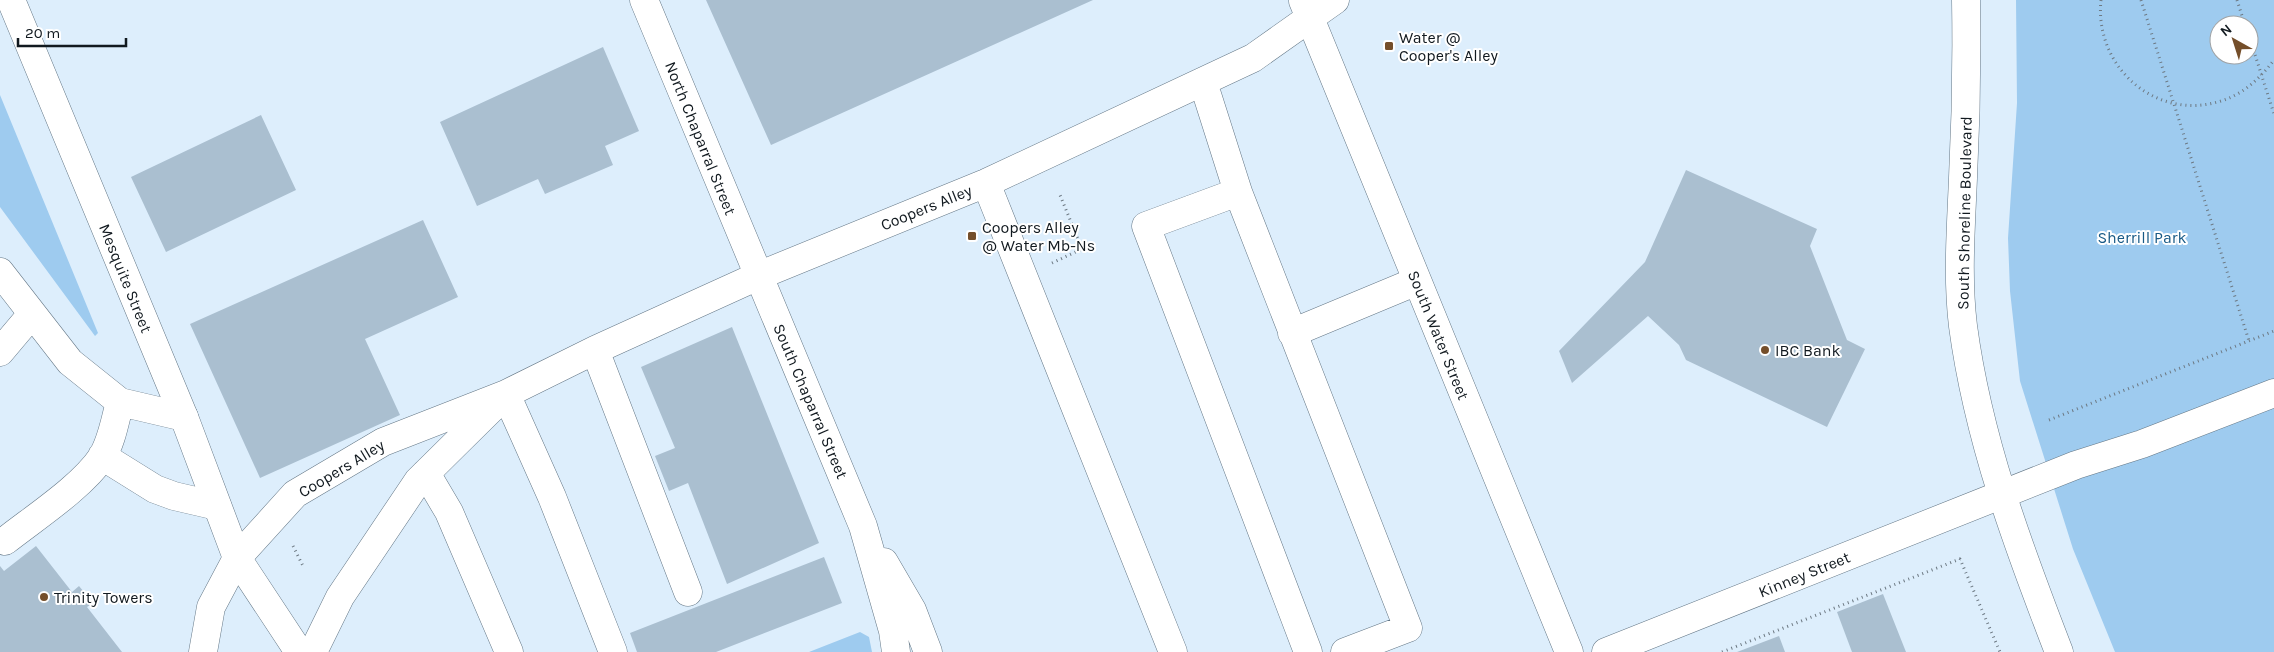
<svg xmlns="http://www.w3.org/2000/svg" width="2274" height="652" font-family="Karla,sans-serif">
  <rect width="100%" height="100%" fill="#ddeefc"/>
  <path fill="#9ecbef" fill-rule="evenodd" d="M2016 0H2274V652H2115L2073 549 2020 381 2010 291 2008 238 2017 103ZM2219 25H2249V55H2219Z
    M0 95 98 333 95 336 0 207Z
    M860 632 869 637 872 652H809Z"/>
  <path fill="#aabfd0" d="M706 0H1093L771 145Z
    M603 47 639 131 605 146 613 165 545 194 538 179 477 206 440 122Z
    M261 115 296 190 166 252 131 177Z
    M1686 170 1817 229 1810 246 1847 340 1865 349 1827 427 1686 360 1679 345 1648 316 1572 383 1559 351 1645 262Z
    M423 220 458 297 365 339 400 415 260 478 190 324Z
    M732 327 819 543 727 584 688 483 669 491 655 456 675 448 641 367Z
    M36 546 72 592 79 586 93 603 87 607 122 652H0V566L4 571Z
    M824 557 842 603 716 652H637L630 633Z
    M1883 594 1906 652H1852L1837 612Z
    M1779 636 1785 652H1737Z"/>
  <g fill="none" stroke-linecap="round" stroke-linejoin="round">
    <defs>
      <path id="minor" d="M1303 1 1569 652
        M1203 82 1238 192 1408 628 1345 652
        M986 183 1173 652
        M1238 192 1146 226 1308 652
        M0 272 70 362 120 402 184 417
        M1292 333 1417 281
        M595 350 688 592
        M0 352 32 314
        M506 394 552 497 613 652
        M102 456 155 489 174 496 217 506
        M426 473 449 512 509 652
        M5 541C34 518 82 487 102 457 112 441 115 420 120 402
        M203 652 211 607 237 558 295 494 383 442 506 394 595 350 758 276 986 183 1253 58 1335 0
        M313 652 340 597 418 481 498 402
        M1606 652 2076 465 2142 444 2274 393"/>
      <path id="major" d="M11 0 184 417 237 558 299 652
        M644 0 863 526 893 631 896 652
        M1966 0C1967 59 1966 119 1963 178 1961 227 1957 277 1963 326 1978 439 2018 546 2059 652
        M884 562 912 610 928 652"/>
    </defs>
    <use href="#minor" stroke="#647786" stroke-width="29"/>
    <use href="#major" stroke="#647786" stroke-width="29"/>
    <path stroke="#6d7983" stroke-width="3" stroke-dasharray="1 4" stroke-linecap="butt" d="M2101 0C2094 66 2155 122 2221 101 2244 94 2260 78 2274 60
      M2141 0 2249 341
      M2237 0 2245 25
      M2249 36 2274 114
      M1052 263 1082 249 1060 195
      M2049 420 2274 331
      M293 546 304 568
      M1722 652 1960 559 2000 652"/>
    <use href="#minor" stroke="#fff" stroke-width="28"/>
    <use href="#major" stroke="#fff" stroke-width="28"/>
  </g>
  <g fill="#744e2a" stroke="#fff" stroke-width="2">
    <rect x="1384" y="41" width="10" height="10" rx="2.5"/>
    <rect x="967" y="231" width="10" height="10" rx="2.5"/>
    <circle cx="1765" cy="350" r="5"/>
    <circle cx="44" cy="597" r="5"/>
  </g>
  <g text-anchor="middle" stroke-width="4" stroke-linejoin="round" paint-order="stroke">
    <g font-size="16" fill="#11191f" stroke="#fff" text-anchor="start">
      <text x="1399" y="43">Water @<tspan x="1399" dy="18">Cooper's Alley</tspan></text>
      <text x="982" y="233">Coopers Alley<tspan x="982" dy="18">@ Water Mb-Ns</tspan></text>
      <text x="1775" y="356">IBC Bank</text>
      <text x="54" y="603">Trinity Towers</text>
    </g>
    <g font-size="16" fill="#11191f" stroke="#fff">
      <text transform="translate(701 138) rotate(68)" y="6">North Chaparral Street</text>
      <text transform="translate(926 207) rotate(-22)" y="6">Coopers Alley</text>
      <text transform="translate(1964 213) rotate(-89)" y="6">South Shoreline Boulevard</text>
      <text transform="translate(126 278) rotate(68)" y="6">Mesquite Street</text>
      <text transform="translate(1439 335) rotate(68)" y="6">South Water Street</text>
      <text transform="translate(811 401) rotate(67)" y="6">South Chaparral Street</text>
      <text transform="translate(341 468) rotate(-31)" y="6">Coopers Alley</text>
      <text transform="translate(1804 574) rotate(-22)" y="6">Kinney Street</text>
    </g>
    <g font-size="16" fill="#185a86" stroke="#fff">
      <text x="2142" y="243">Sherrill Park</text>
    </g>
  </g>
  <g transform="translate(2234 40) rotate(321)"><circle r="24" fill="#ffffff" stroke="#a0a3a5"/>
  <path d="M0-4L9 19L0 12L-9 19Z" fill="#744e2a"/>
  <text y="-8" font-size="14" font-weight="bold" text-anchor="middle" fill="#11191f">N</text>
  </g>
  <path d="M18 38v8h108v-8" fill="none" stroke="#11191f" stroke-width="2.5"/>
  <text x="25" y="38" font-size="15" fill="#11191f" stroke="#ffffff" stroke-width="4" paint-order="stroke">20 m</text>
</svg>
